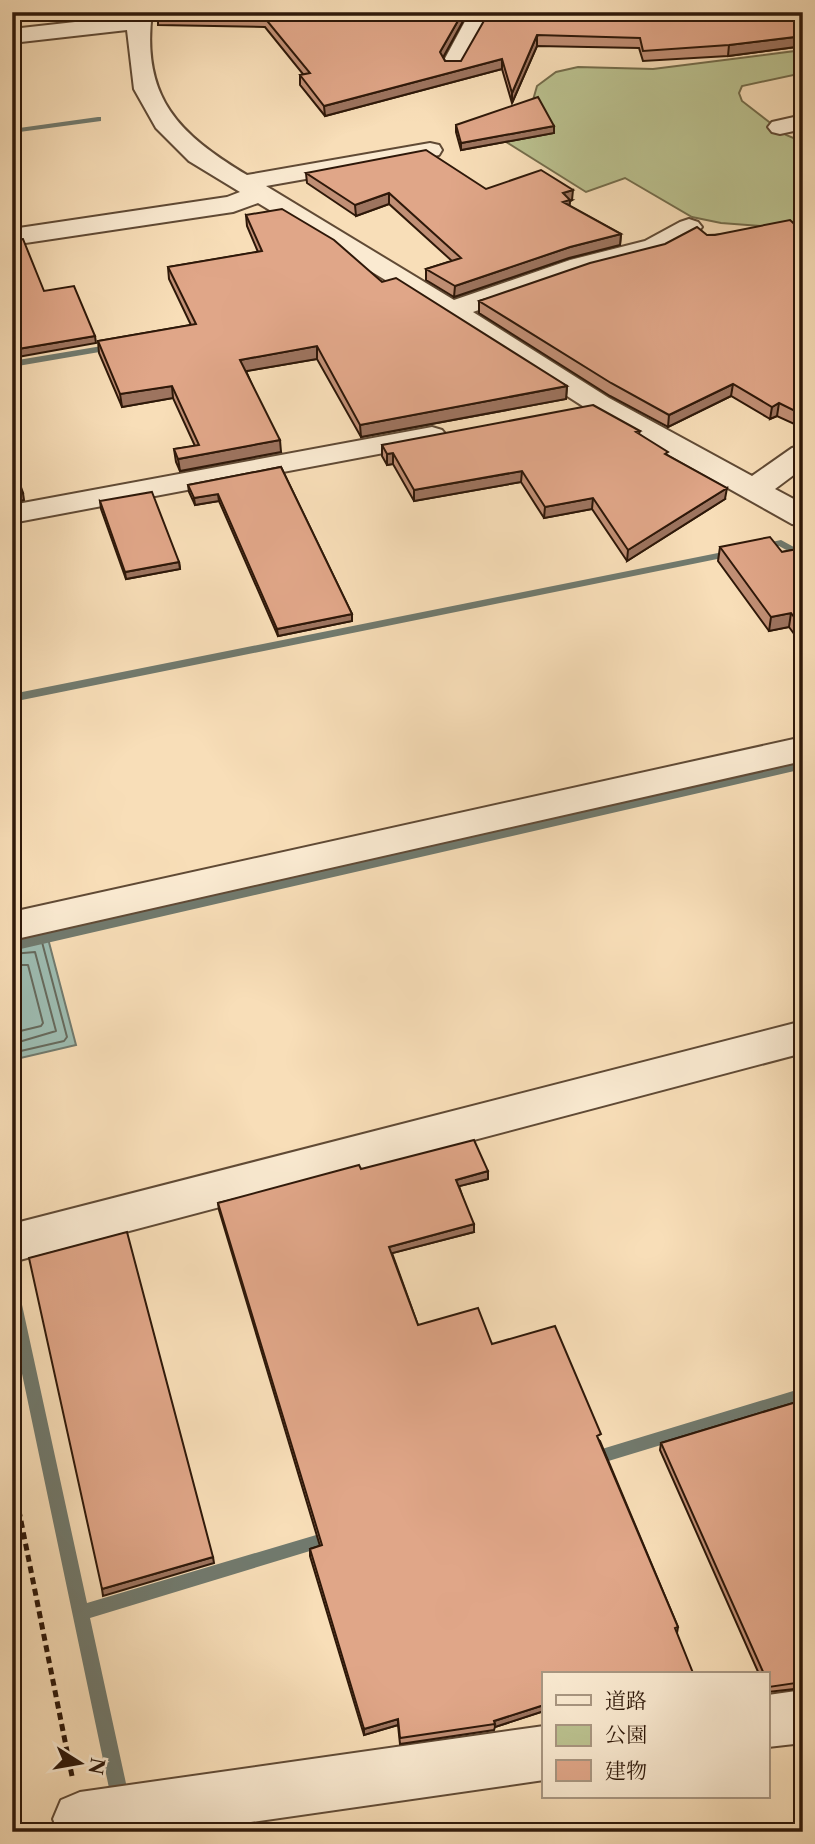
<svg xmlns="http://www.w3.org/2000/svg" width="815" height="1844" font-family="'Libre Caslon Text','Noto Serif JP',serif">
  <rect width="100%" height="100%" fill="#f8deb8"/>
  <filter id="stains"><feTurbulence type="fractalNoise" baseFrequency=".00286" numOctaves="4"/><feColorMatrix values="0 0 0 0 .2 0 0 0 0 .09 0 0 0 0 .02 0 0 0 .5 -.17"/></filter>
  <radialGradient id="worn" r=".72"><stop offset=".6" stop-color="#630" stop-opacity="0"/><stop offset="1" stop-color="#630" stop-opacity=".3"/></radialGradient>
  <path fill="#bbc290" stroke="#746d4c" stroke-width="2" d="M803 50V73L742 86 739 93 742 101 786 135 803 142V229L721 223 692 217 625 178 586 192 503 140 529 114 537 86 556 72 578 67 653 69Z"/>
  <path fill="#9dbcb1" stroke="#717a6e" stroke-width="2" d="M46 931 76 1045 12 1060V939Z"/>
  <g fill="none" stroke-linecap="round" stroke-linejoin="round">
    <path stroke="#666a5d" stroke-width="2" d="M12 945 42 942 67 1037 64 1041 12 1053
      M12 954 35 952 56 1031 12 1044
      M12 965H28L43 1023 41 1026 12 1033"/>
    <path fill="#717a6e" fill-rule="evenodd" d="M98 117H101V121L12 133V129Z
      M114 344 118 347 117 349 12 367V361Z
      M781 540 803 552V559L779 546 761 550 756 547 757 545Z
      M733 550 738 553 737 555 12 702V694Z
      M803 761V769L12 951V941Z
      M12 1285 17 1287 19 1291 87 1603 333 1530 339 1532 341 1537 339 1542 333 1544 90 1618 127 1788 124 1794 118 1797 112 1794 109 1788 12 1326Z
      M803 1388V1402L592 1466 587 1464 584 1459 587 1454 592 1452Z"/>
    <defs>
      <path id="minor" d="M130 12H152C141 98 179 134 247 175L430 143 439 145 442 150 439 155 430 157 266 186 454 300 570 260 645 241 680 222 689 219 698 222 702 227 698 232 663 253 588 272 473 312 609 398 752 476 792 448 803 445V468L775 489 803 504V526L792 524 589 410 392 284 258 203 233 212 12 245V229L227 197 240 192 189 161 156 128 134 89 127 30 12 43V29L129 16Z
        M470 12H492L461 69H445L442 64Z
        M803 115V129L780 134 772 132 768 127 772 122Z
        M432 427 442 430 447 436 442 442 12 523V505Z
        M803 737V761L12 940V912Z
        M803 1021V1053L12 1262V1224Z
        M803 1690V1743L768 1747V1695Z
        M544 1726V1780L182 1832H58L53 1819 61 1800 80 1792Z"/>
    </defs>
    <use href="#minor" stroke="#604a35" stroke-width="4"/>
    <path stroke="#2e1809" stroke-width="5" stroke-dasharray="7 4.5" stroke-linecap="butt" d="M12 1476 72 1776"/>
    <use href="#minor" fill="#faead1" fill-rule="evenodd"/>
  </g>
  <path fill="#c18f75" stroke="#2e1809" stroke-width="2" d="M158 12H468L443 57 445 61H461L593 17H697L803 12V46L728 56 643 61 639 48 537 46 512 103 502 69 325 116 300 85V75L303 74 265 27 158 25Z
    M456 125 554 126V133L461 150 456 132Z
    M306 173 486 189 572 200 570 201 569 206 621 234 620 245 569 258 454 297 426 280V269L452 261 389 204 356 216 307 183Z
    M246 215 382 282 567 386 566 399 361 437 317 359 246 371 281 452 180 471 176 462 174 449 195 446 173 398 122 407 99 353 98 341 191 325 169 279 168 267 258 252 247 226Z
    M802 232 803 428 777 416 770 419 731 396 668 427 610 396 479 313V301L707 235Z
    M640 431 639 434 725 499 627 561 592 509 544 518 521 482 414 501 393 464 387 465 382 456V445Z
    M281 467 352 614V621L278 636 219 501 195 505 189 492 188 485Z
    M100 501 179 562 180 569 126 579 101 509Z
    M720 547 782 552 803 548V646L789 627 769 631 718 561Z
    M361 1169 488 1179 459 1186 474 1232 392 1253 418 1325 492 1344 600 1441 678 1627 677 1633 544 1674V1711L495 1727 494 1730 400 1744 398 1725 364 1735 310 1556V1549L320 1546 219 1210 218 1203Z
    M803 1400V1688L768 1692V1674H759L660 1450 661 1443Z"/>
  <path fill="#9d745f" stroke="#2e1809" stroke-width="2" d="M66 12H127L67 19Z
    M463 12H468L440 63V52Z
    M537 35V46L512 103V93Z
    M803 36V46L728 56 729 45Z
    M502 59V69L325 116 324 106Z
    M554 126V133L461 150V143Z
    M573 190 572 200 570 201 569 211 563 213V193Z
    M389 193V204L356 216 355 205Z
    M621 234 620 245 569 258 454 297 455 286 570 247Z
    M95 336 96 343 12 358V350Z
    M317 346V359L241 372 240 360Z
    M733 384 731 396 668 427 669 415Z
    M172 386 173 398 122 407 120 394Z
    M567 386 566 399 361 437 360 425Z
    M779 403 777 416 770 419 772 407Z
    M280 440 281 452 180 471 178 459Z
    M393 453V464L387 465V454Z
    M522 471 521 482 414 501V490Z
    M727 488 725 499 627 561 628 550Z
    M23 493 24 500 12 503V495Z
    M218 494 219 501 195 505 194 498Z
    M593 498 592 509 544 518 545 507Z
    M179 562 180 569 126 579 125 572Z
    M791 613 789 627 769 631 771 617Z
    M352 614V621L278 636 277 629Z
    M488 1171V1179L456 1187V1180Z
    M474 1224V1232L389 1254V1247Z
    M213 1557 214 1563 103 1596 102 1589Z
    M544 1705V1711L495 1727 494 1721Z
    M398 1719V1725L364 1735V1729Z"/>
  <path fill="#e0a688" stroke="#2e1809" stroke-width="2" d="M158 12H463L440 52 445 61H461L489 12 593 17H697L756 12H803V36L729 45 643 51 640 38 537 35 512 93 502 59 324 106 300 75 310 73 264 17 157 15Z
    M538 97 554 126 461 143 456 125Z
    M426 150 486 189 541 170 573 190 563 193 570 200 563 202 621 234 570 247 455 286 426 269 461 258 389 193 355 205 306 173Z
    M282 209 334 240 382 282 396 278 567 386 360 425 317 346 240 360 280 440 178 459 174 449 199 445 172 386 120 394 98 341 196 324 168 267 262 251 246 215Z
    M790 220 803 232V415L779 403 772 407 733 384 669 415 611 383 479 301 590 263 665 244 697 227 707 235H715Z
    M23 239 44 291 74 286 95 336 12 350V240Z
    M593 405 640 431 636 432 668 452 665 454 727 488 628 550 593 498 545 507 522 471 414 490 393 453 387 454 382 445Z
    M12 461 23 493 12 495Z
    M281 467 352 614 277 629 218 494 194 498 188 485Z
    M152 492 179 562 125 572 100 501Z
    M770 537 782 552 803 548V629L791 613 771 617 720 547Z
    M474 1140 488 1171 456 1180 474 1224 389 1247 418 1325 478 1308 492 1344 555 1326 601 1434 597 1436 678 1627 675 1628 693 1673 688 1674H544V1705L494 1721 495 1724 400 1738 398 1719 364 1729 310 1549 322 1545 218 1203 359 1165 361 1169Z
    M127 1232 213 1557 102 1589 29 1258Z
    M803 1400V1682L769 1687 768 1683V1674H764L661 1443Z"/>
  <rect width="815" height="1844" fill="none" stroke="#f8deb8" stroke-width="42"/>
  <rect x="14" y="14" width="787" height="1816" fill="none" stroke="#2e1809" stroke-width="3.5"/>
  <rect x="21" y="21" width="773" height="1802" fill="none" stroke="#2e1809" stroke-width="2"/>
  <rect x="542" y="1672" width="228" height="126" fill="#faead1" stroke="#a89681" stroke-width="2"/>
  <rect x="556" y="1695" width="35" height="10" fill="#faead1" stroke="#a89681" stroke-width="2"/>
  <text x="605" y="1708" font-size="21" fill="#2e1809">道路</text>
  <rect x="556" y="1725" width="35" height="21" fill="#bbc290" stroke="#a89681" stroke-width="2"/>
  <text x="605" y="1742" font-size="21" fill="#2e1809">公園</text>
  <rect x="556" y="1760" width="35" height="21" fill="#e0a688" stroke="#a89681" stroke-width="2"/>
  <text x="605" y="1778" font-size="21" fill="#2e1809">建物</text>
  <g transform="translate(80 1763) rotate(101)" stroke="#faead1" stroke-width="5" paint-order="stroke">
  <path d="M0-5L12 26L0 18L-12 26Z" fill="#2e1809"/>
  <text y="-10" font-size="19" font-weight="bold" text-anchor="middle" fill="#2e1809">N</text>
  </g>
  <rect width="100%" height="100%" filter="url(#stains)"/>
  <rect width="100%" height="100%" fill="url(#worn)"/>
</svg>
